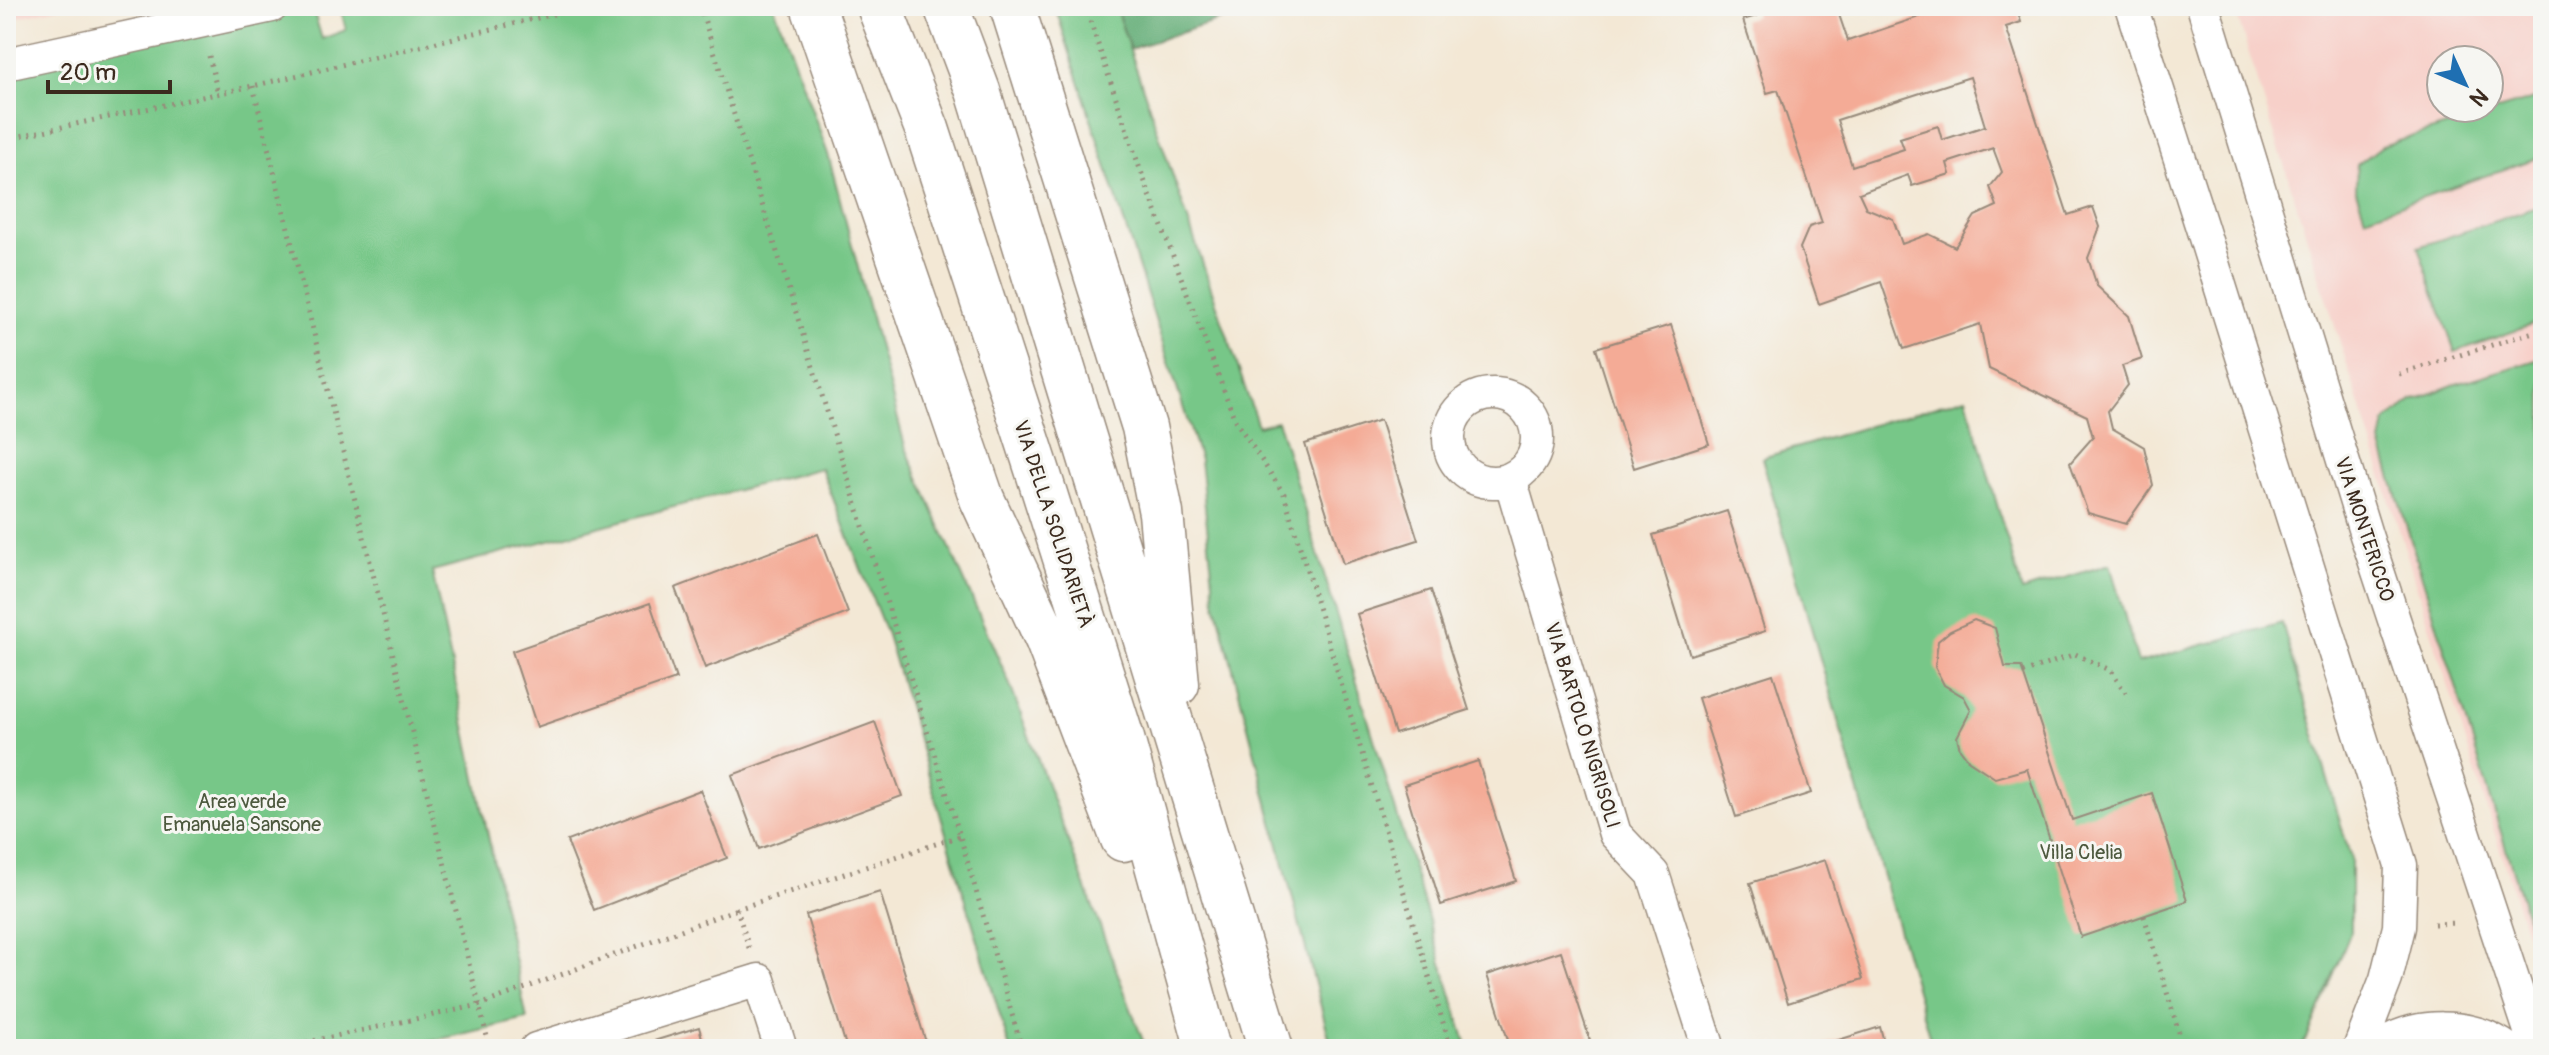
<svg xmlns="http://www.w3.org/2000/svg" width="2549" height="1055" font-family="Pangolin,sans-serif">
  <rect width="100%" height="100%" fill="#f6f6f2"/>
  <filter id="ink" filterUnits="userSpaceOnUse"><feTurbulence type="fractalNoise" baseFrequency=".0125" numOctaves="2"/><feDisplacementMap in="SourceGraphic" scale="16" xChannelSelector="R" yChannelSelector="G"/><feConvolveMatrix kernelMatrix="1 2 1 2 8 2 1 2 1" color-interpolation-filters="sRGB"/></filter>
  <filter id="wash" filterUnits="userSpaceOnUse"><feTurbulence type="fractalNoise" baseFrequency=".006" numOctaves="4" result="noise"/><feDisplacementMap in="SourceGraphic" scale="32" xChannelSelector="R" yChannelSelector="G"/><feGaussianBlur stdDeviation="1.8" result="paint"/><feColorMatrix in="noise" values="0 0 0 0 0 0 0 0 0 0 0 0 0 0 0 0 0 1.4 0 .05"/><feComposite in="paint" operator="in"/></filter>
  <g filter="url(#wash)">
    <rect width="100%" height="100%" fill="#f3e8d5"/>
    <path fill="#f7d0c9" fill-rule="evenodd" d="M6 6H66L6 20Z
      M2234 6H2543V986L2472 761ZM2441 60H2489V108H2441Z"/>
    <path fill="#77c788" stroke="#597853" stroke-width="2" d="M212 6H312L322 39 346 30 340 6H774L828 154 905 446 1008 680 1146 1049H1010L887 635 821 468 432 571 527 1019 397 1049H6V52Z
      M1055 6H1115L1258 426 1277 421 1280 429 1468 1049H1332L1215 600 1200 460Z
      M2543 96V156L2365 217 2356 190 2357 165 2382 146Z
      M2543 205V321L2455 352 2418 247Z
      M2543 358V969L2381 443 2385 422 2412 401 2453 385Z
      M1966 397 2022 591 2110 564 2138 663 2282 623 2351 859V931L2308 1037 2299 1049H1933L1762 458Z"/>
    <path fill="#61ac74" stroke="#4e6b49" stroke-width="2" d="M1115 6H1263L1130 49Z"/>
    <g id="blocks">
      <path fill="#f4ab96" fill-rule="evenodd" d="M1753 6H1836L1848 41 1925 15 1921 6H2016L2021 22 2006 27 2068 215 2093 207 2100 227 2088 258 2097 286 2129 316 2142 359 2122 366 2128 385 2108 411 2112 428 2144 447 2153 485 2126 524 2088 513 2070 463 2093 437 2087 416 1989 369 1980 324 1904 349 1881 282 1819 304 1800 248 1809 227 1822 223 1778 90 1767 93 1743 20 1756 16ZM1970 77 1985 126 1942 140 1938 126 1900 138 1904 149 1852 166 1837 120ZM1993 148 2002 172 1990 187 1997 206 1975 216 1955 247 1929 234 1902 244 1893 219 1866 208 1859 193 1908 175 1912 186 1950 174 1947 163Z
        M1671 325 1709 444 1634 468 1596 348Z
        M1380 420 1418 540 1343 564 1305 444Z
        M1727 511 1765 631 1690 655 1653 535Z
        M818 534 848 613 705 668 675 588Z
        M1431 590 1469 710 1395 734 1357 614Z
        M650 603 676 679 537 727 512 651Z
        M1974 620 1995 628 2005 667H2021L2072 820 2152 793 2187 901 2081 937 2027 769 1995 778 1969 761 1960 749 1957 737 1971 710 1964 697 1944 685 1935 667 1938 641 1950 631Z
        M1773 674 1811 793 1736 817 1698 698Z
        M875 722 902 796 759 849 732 775Z
        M1478 761 1516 881 1441 905 1404 785Z
        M700 790 727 858 594 910 567 841Z
        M1825 860 1863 979 1788 1003 1750 883Z
        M880 892 928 1049H847L806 915Z
        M1561 951 1593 1049H1511L1487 975Z
        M699 1027 705 1049H631V1048Z
        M1880 1027 1886 1049H1813V1048Z"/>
    </g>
  </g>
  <g filter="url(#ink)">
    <use href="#blocks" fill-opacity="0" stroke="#97897a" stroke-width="2"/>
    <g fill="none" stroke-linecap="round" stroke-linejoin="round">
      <defs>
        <path id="street" d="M2131 6 2202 228 2401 865 2399 927 2386 979 2359 1049
          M2203 6 2366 535 2536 1049
          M6 64 272 6
          M1449 438a44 44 0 1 1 88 0a44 44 0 1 1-88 0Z
          M1510 479 1615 834 1653 874 1709 1049
          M536 1049 759 980 781 1049
          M2377 1049C2413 1021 2472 1022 2508 1049"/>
        <path id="highway" d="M813 6 982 499 1047 639 1123 839
          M879 6 927 129 1037 469 1121 735 1208 1049
          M946 6 978 91 1271 1049
          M1012 6 1144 427 1161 513 1177 684"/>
      </defs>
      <use href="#street" stroke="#97897a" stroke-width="35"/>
      <use href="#highway" stroke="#97897a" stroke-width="47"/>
      <path stroke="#97897a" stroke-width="5" stroke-dasharray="2 6" stroke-linecap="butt" d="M700 6 960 836 1022 1049
        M1085 6 1139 166 1235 420 1284 494 1451 1049
        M209 56 218 94
        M253 86 490 1049
        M6 139 253 86 588 6
        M2399 374 2543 329
        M2023 673 2075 654 2110 670 2126 693
        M2144 916 2184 1049
        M2434 924 2456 923
        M749 948 737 909 960 836
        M275 1049 480 1005 737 909"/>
      <use href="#street" stroke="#fff" stroke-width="32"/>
      <use href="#highway" stroke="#fff" stroke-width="44"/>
    </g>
  </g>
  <g text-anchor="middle" stroke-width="6" stroke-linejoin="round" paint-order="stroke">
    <g font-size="20" fill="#3b2a1e" stroke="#f6f6f2">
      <text transform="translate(1054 524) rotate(72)" y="7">VIA DELLA SOLIDARIETÀ</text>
      <text transform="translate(2365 529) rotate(72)" y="7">VIA MONTERICCO</text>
      <text transform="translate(1583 725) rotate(73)" y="7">VIA BARTOLO NIGRISOLI</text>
    </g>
    <g font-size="20" fill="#4d593e" stroke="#f6f6f2">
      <text x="242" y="808">Area verde<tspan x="242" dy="23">Emanuela Sansone</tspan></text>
      <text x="2081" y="859">Villa Clelia</text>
    </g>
  </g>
  <rect width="2549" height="1055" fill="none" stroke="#f6f6f2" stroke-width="32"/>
  <g transform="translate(2465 84) rotate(134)"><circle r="38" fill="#f6f6f2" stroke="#aba49d" stroke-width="2"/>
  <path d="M0-6L14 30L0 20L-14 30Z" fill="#1f6fb2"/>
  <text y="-12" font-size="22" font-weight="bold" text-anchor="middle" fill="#3b2a1e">N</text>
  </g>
  <path d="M48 80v12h122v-12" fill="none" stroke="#3b2a1e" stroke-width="4"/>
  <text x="60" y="80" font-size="24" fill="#3b2a1e" stroke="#f6f6f2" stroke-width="6" paint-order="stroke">20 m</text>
</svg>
